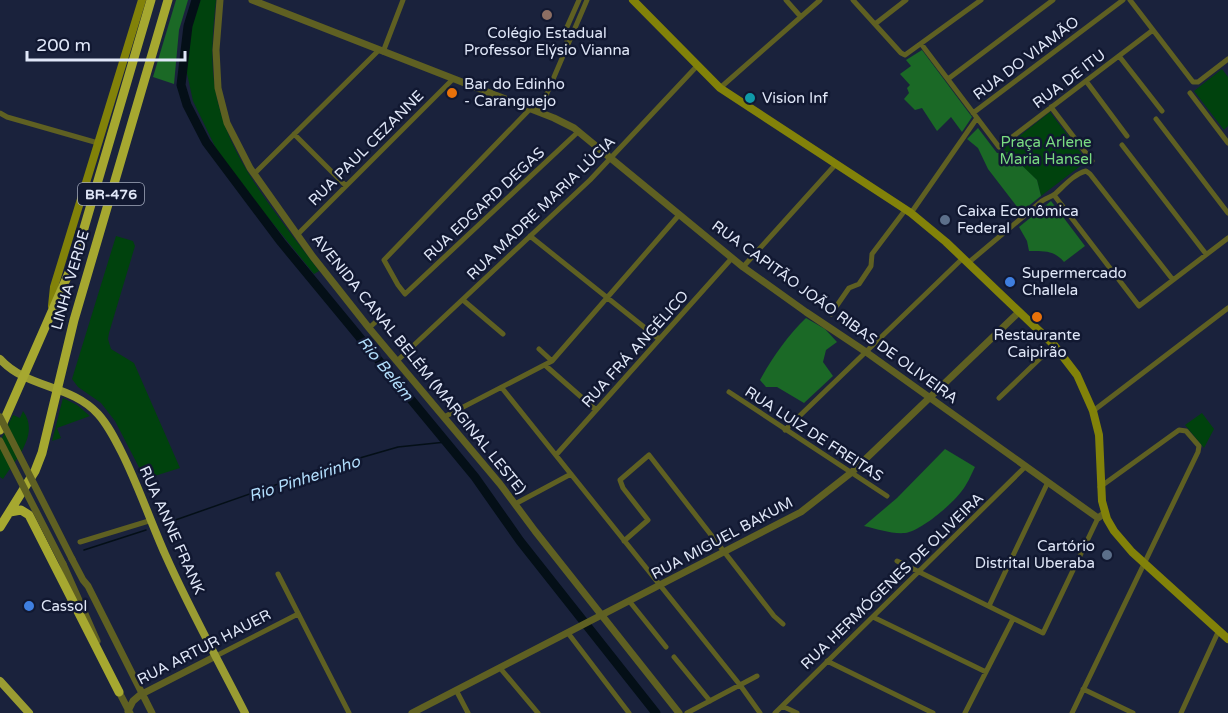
<svg xmlns="http://www.w3.org/2000/svg" width="1228" height="713" font-family="'Varela Round',sans-serif">
  <rect width="100%" height="100%" fill="#1a223c"/>
  <path fill="#00420d" d="M199 0H216C213 28 210 59 215 88 226 158 278 215 319 271L314 274 222 161 193 101 186 69 190 27Z
    M1222 69 1228 77V126L1224 130 1194 91Z
    M1050 112 1087 161 1041 196 1037 180 1003 149Z
    M116 236 133 241 135 246 109 333 108 339 111 349 134 363 180 468 145 479 115 421 101 403 78 387 72 379Z
    M63 398 77 405 90 416 57 428 61 438 52 441Z
    M23 411C40 434 16 459 3 479L0 477V442L13 415 20 418Z
    M1202 413 1214 429 1204 448 1185 425Z"/>
  <path fill="#1b6926" d="M176 0H188L179 30 174 84 153 77Z
    M922 50 972 117 962 132 951 117 937 131 922 108 915 110 904 99 909 93 907 88 910 85 900 74 911 66 906 60Z
    M978 128 997 153 1008 152 1037 180 1041 196 1021 212 988 169 978 148 967 139Z
    M1051 201 1085 246 1064 262C1054 250 1044 251 1029 251L1027 241 1019 227Z
    M806 318 825 329 837 342 826 350 823 362 833 376 804 403 777 387H766L760 380C772 358 788 335 806 318Z
    M945 449 975 467C971 475 967 485 961 492 952 504 921 531 905 533 891 534 877 529 864 526L897 498Z"/>
  <g fill="none" stroke-linecap="round" stroke-linejoin="round">
    <path stroke="#040f17" stroke-width="1.5" d="M164 524 318 470 398 447 446 442
      M84 550 146 530"/>
    <path stroke="#040f17" stroke-width="9" d="M196 0 188 26 181 85 187 105 206 142 281 242 475 477 520 541 656 713"/>
    <path stroke="#5f6022" stroke-width="5" d="M786 0 801 17
      M853 0 901 53 905 55 981 0
      M1130 0 1193 82H1198L1228 59
      M875 24 906 0
      M567 41V27L579 0
      M922 45 999 147 1153 30
      M383 52 403 0
      M1119 56 1162 111
      M948 79 1053 0
      M1086 81 1127 136
      M720 88 820 0
      M1190 93 1228 143
      M1051 107 1092 161
      M530 109 384 260 398 285 405 294 579 131
      M539 112 587 0
      M0 113 7 117 98 143
      M973 113 1123 0
      M1156 119 1228 213
      M294 134 346 186
      M1122 145 1206 254
      M254 174 379 50
      M1054 195 1139 306 1228 238
      M911 213 977 118
      M297 235 453 79
      M530 236 659 339
      M968 263 1042 201C1046 198 1051 197 1055 194 1064 186 1074 174 1086 171L1090 174 1173 280
      M743 267 836 164
      M463 300 503 334
      M831 314 849 288 859 284 871 266 872 254 906 209
      M369 328 380 318
      M539 349 552 361
      M397 361 590 180 697 66
      M546 366 596 410
      M502 388 740 685 760 713
      M729 392 887 496
      M999 398 1054 345
      M1093 411 1228 308
      M444 417 552 361 679 215
      M785 430 963 258
      M556 455 732 258
      M515 504 571 474
      M624 541 648 520 623 488 620 480 649 455 774 616 783 624
      M80 542 152 520
      M897 561 1043 633 1098 518
      M278 574 349 713
      M630 602 666 647
      M989 606 1048 482
      M873 617 986 672
      M568 633 629 713
      M216 656 298 614
      M674 657 710 701
      M827 661 933 713
      M500 668 538 713
      M1083 689 1133 713
      M456 690 468 713
      M782 706 797 713
      M687 713 757 676
      M775 713 1026 466
      M965 713 1013 619
      M1072 713 1198 452 1199 446 1186 431 1179 430 1100 487
      M1181 713 1219 630"/>
    <path stroke="#5f6022" stroke-width="7" d="M220 0 216 50 218 88 227 123 250 168 313 257 369 328 500 484 535 531 679 713
      M252 0 554 118 574 128 743 267 806 312 866 352 1098 518 1105 513
      M72 559 83 580 88 586 152 713
      M63 564 97 641
      M118 690 130 713
      M128 711 133 701 140 695 216 656
      M412 713 801 512 852 472 1019 312"/>
    <path stroke="#828209" stroke-width="8" d="M633 0 720 88 911 213 946 242 1054 345 1077 375 1093 411 1099 435 1102 501 1107 519 1114 531 1132 552 1228 639
      M52 306 54 287 142 0"/>
    <path stroke="#9a9c32" stroke-width="8" d="M0 359C27 389 71 384 98 414 108 425 115 439 122 453 138 485 150 520 165 554 189 608 218 660 245 713
      M0 681 29 713"/>
    <path stroke="#a6a830" stroke-width="9" d="M0 430 75 259 151 0
      M10 512 21 510 29 515 119 692
      M0 527 35 471 42 453 74 320 168 0"/>
    <path stroke="#5f6022" stroke-width="7" d="M0 417 72 559
      M0 441 63 564"/>
  </g>
  <circle fill="#8d6e63" stroke="#111831" stroke-width="2" cx="547" cy="15" r="6"/>
  <g fill="#e8710a" stroke="#111831" stroke-width="2">
    <circle cx="452" cy="93" r="6"/>
    <circle cx="1037" cy="317" r="6"/>
  </g>
  <circle fill="#0f9aa8" stroke="#111831" stroke-width="2" cx="750" cy="98" r="6"/>
  <g fill="#5c6f8a" stroke="#111831" stroke-width="2">
    <circle cx="945" cy="220" r="6"/>
    <circle cx="1107" cy="555" r="6"/>
  </g>
  <g fill="#3f7fe0" stroke="#111831" stroke-width="2">
    <circle cx="1010" cy="282" r="6"/>
    <circle cx="29" cy="606" r="6"/>
  </g>
  <g text-anchor="middle" stroke-width="5" stroke-linejoin="round" paint-order="stroke">
    <rect fill="#111831" stroke="#a2a9bc" stroke-width="1.5" x="78" y="183" width="66" height="22" rx="4.5"/>
    <g font-size="14" font-weight="bold" fill="#e0e7f8">
      <text x="111" y="199">BR-476</text>
    </g>
    <g font-size="15" fill="#e0e7f8" stroke="#111831" text-anchor="start">
      <text x="547" y="38" text-anchor="middle">Colégio Estadual<tspan x="547" dy="17">Professor Elýsio Vianna</tspan></text>
      <text x="464" y="89">Bar do Edinho<tspan x="464" dy="17">- Caranguejo</tspan></text>
      <text x="762" y="103">Vision Inf</text>
      <text x="957" y="216">Caixa Econômica<tspan x="957" dy="17">Federal</tspan></text>
      <text x="1022" y="278">Supermercado<tspan x="1022" dy="17">Challela</tspan></text>
      <text x="1037" y="340" text-anchor="middle">Restaurante<tspan x="1037" dy="17">Caipirão</tspan></text>
      <text x="1095" y="551" text-anchor="end">Cartório<tspan x="1095" dy="17">Distrital Uberaba</tspan></text>
      <text x="41" y="611">Cassol</text>
    </g>
    <g font-size="15" fill="#e0e7f8" stroke="#111831">
      <text transform="translate(1026 58) rotate(-37)" y="5">RUA DO VIAMÃO</text>
      <text transform="translate(1069 79) rotate(-37)" y="5">RUA DE ITU</text>
      <text transform="translate(366 148) rotate(-45)" y="5">RUA PAUL CEZANNE</text>
      <text transform="translate(484 204) rotate(-43)" y="5">RUA EDGARD DEGAS</text>
      <text transform="translate(541 208) rotate(-44)" y="5">RUA MADRE MARIA LÚCIA</text>
      <text transform="translate(70 280) rotate(-74)" y="5">LINHA VERDE</text>
      <text transform="translate(835 312) rotate(36)" y="5">RUA CAPITÃO JOÃO RIBAS DE OLIVEIRA</text>
      <text transform="translate(635 349) rotate(-48)" y="5">RUA FRÁ ANGÉLICO</text>
      <text transform="translate(419 364) rotate(51)" y="5">AVENIDA CANAL BELÉM (MARGINAL LESTE)</text>
      <text transform="translate(814 434) rotate(33)" y="5">RUA LUIZ DE FREITAS</text>
      <text transform="translate(172 530) rotate(66)" y="5">RUA ANNE FRANK</text>
      <text transform="translate(722 538) rotate(-28)" y="5">RUA MIGUEL BAKUM</text>
      <text transform="translate(892 581) rotate(-44)" y="5">RUA HERMÓGENES DE OLIVEIRA</text>
      <text transform="translate(204 647) rotate(-27)" y="5">RUA ARTUR HAUER</text>
    </g>
    <g font-size="15" fill="#7adb81" stroke="#111831">
      <text x="1046" y="147">Praça Arlene<tspan x="1046" dy="17">Maria Hansel</tspan></text>
    </g>
    <g font-size="16" font-style="italic" fill="#b1ddfb" stroke="#111831">
      <text transform="translate(386 368) rotate(51)" y="6">Rio Belém</text>
      <text transform="translate(304 478) rotate(-18)" y="6">Rio Pinheirinho</text>
    </g>
  </g>
  <path d="M27 51v9h158v-9" fill="none" stroke="#e0e7f8" stroke-width="3"/>
  <text x="36" y="51" font-size="18" fill="#e0e7f8" stroke="#111831" stroke-width="4.5" paint-order="stroke">200 m</text>
</svg>
